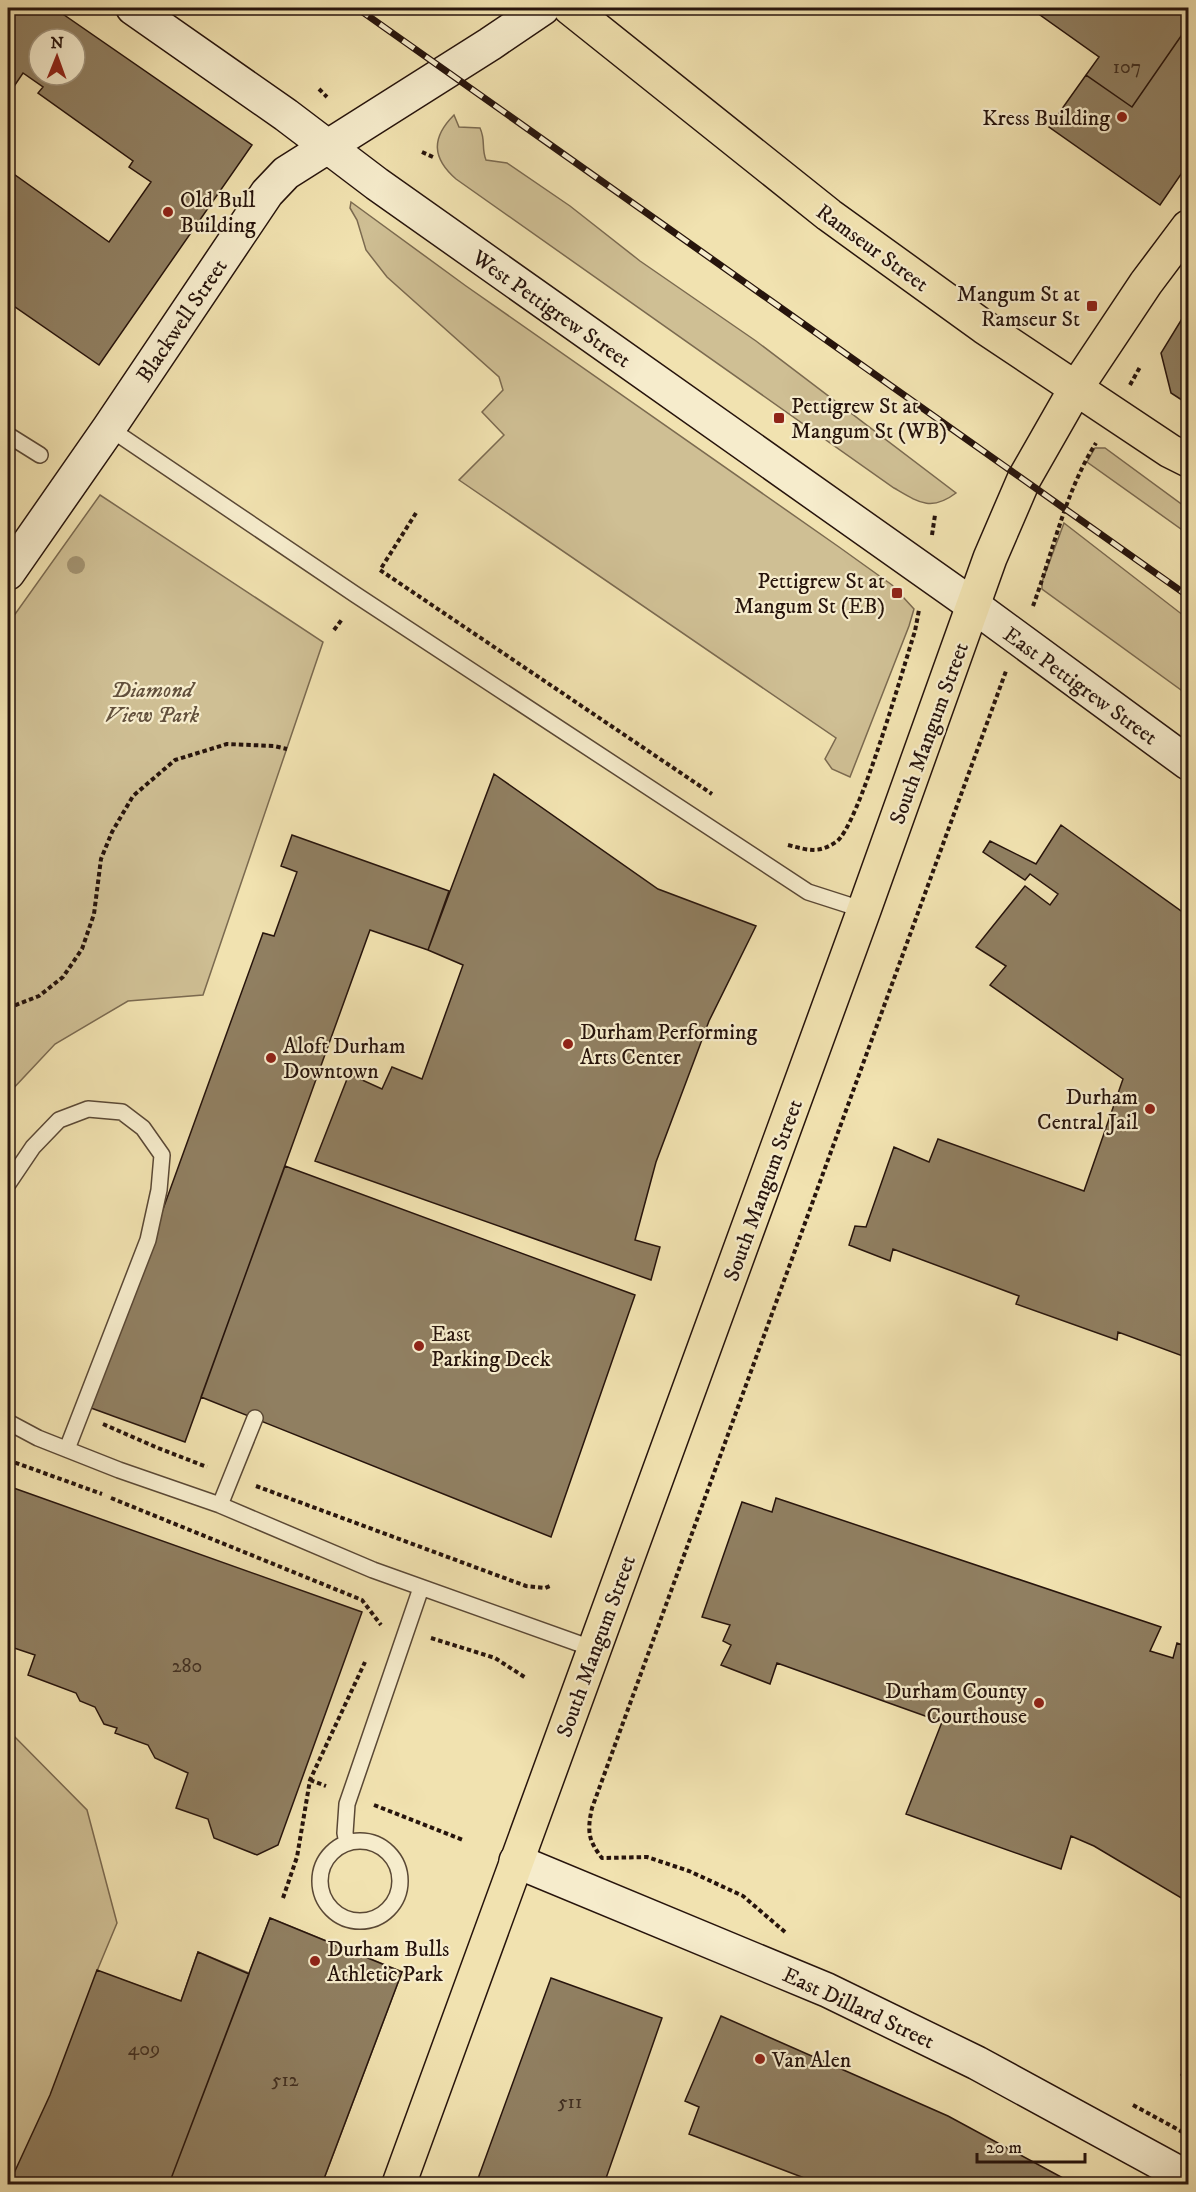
<svg xmlns="http://www.w3.org/2000/svg" width="1196" height="2192" font-family="'IM FELL DW Pica',serif">
  <rect width="100%" height="100%" fill="#f1e2b0"/>
  <filter id="stains"><feTurbulence type="fractalNoise" baseFrequency=".00333" numOctaves="4"/><feColorMatrix values="0 0 0 0 .2 0 0 0 0 .09 0 0 0 0 .02 0 0 0 .5 -.17"/></filter>
  <radialGradient id="worn" r=".72"><stop offset=".6" stop-color="#630" stop-opacity="0"/><stop offset="1" stop-color="#630" stop-opacity=".3"/></radialGradient>
  <path fill="#cfbf94" stroke="#7b6a50" stroke-width="1.5" d="M454 115 459 127 480 128C486 141 481 148 486 160L507 163 570 206 640 261 756 341 956 493C931 512 918 502 894 488L456 179C432 158 431 138 454 115Z
    M351 202 466 286 839 547 892 585 914 609 909 626 850 777 832 769 825 759 836 738 459 480 504 435 482 412 503 390 499 377 387 277 366 250 357 220 350 208Z
    M1095 448H1105L1188 509V534L1087 462Z
    M100 495 323 642 203 995 128 1001 55 1044 8 1094V624Z
    M1064 523 1188 619V695L1042 589V582Z
    M8 1730 87 1810 117 1923 97 1971 181 2001 198 1952 249 1973 270 1918 402 1972 322 2184H8Z"/>
  <path fill="#907f61" stroke="#27140c" stroke-width="1.5" fill-rule="evenodd" d="M8 8H54L252 145 99 365 8 302V170L109 242 151 182 129 167 133 161 38 93 43 87 23 73 15 85 8 79ZM39 39H75V75H39Z
    M1034 8H1188V26L1132 107 1086 75 1099 57 1033 10Z
    M1188 26V164L1160 205 1049 127 1086 75 1132 107Z
    M1188 309V404L1171 393 1161 353Z
    M494 774 658 889 756 926 709 1021 656 1162 635 1240 660 1247 651 1280 315 1161 349 1074 382 1089 392 1067 422 1079 463 965 428 950Z
    M1061 825 1188 916V1358L1118 1332 1117 1340 1016 1304 1019 1296 893 1249 890 1261 849 1245 855 1226 866 1227 894 1147 929 1162 938 1139 1084 1191 1123 1079 990 985 1006 966 976 947 1025 886 1050 905 1058 894 1030 874 1025 880 983 852 990 841 1036 864Z
    M292 835 449 891 428 950 370 930 185 1442 91 1408 263 933 274 936 297 872 281 866Z
    M285 1166 635 1295 551 1537 201 1397Z
    M8 1486 362 1612 278 1845 257 1855 214 1838 208 1819 176 1808 188 1773 155 1758 148 1745 115 1733 117 1728 104 1724 95 1707 80 1701 76 1693 28 1675 35 1655 8 1646Z
    M776 1498 1161 1627 1150 1651 1173 1658 1177 1643 1188 1647V1902L1094 1846 1071 1836 1061 1869 906 1814 942 1722 777 1663 770 1684 721 1665 731 1645 723 1641 730 1625 702 1617 742 1502 772 1512Z
    M270 1918 402 1972 322 2184H169Z
    M198 1952 249 1974 169 2184H9L50 2095 97 1970 181 2001Z
    M551 1978 662 2018 604 2184H476Z
    M721 2016 948 2116 1074 2184H820L689 2134 699 2107 685 2101Z
    M1188 2061V2079L1181 2075Z"/>
  <g fill="none" stroke-linecap="round" stroke-linejoin="round">
    <defs>
      <path id="lane" d="M109 428 356 595 808 892 864 910
        M8 435 40 455
        M8 1184 33 1147 59 1120 88 1109 122 1112 143 1128 162 1155 159 1190 148 1240 67 1449
        M8 1422 38 1438 119 1470 220 1505 373 1570 594 1649
        M220 1505 255 1418
        M320 1881a40 40 0 1 1 80 0a40 40 0 1 1-80 0Z
        M347 1843 345 1833 347 1804 421 1588"/>
      <path id="secondary" d="M133 8 286 115 377 184 974 606 1188 763
        M8 573 109 428 267 193 286 173 490 44 543 8
        M516 1861 827 1990 977 2063 1188 2178"/>
      <path id="primary" d="M570 8 829 215 984 327 1170 451 1188 460
        M399 2184 864 910 990 558 1024 479 1076 388 1146 283 1188 227"/>
    </defs>
    <use href="#lane" stroke="#5a4835" stroke-width="18"/>
    <use href="#secondary" stroke="#27140c" stroke-width="36"/>
    <use href="#primary" stroke="#27140c" stroke-width="36"/>
    <path stroke="#27140c" stroke-width="4" stroke-dasharray="4.5 3" stroke-linecap="butt" d="M319 89 327 97
      M422 152 433 157
      M1130 385 1140 367
      M416 513 380 570 712 794
      M932 535 935 515
      M1033 606C1053 552 1065 492 1096 443
      M334 630 343 618
      M788 845C808 850 818 854 836 842 858 828 904 665 915 631L919 610
      M8 1008 39 996 63 977 82 949 94 914 101 859 112 832 133 796 175 760 227 744 274 746 287 749
      M103 1424 158 1448 207 1467
      M8 1460 102 1494
      M256 1486 526 1586 545 1588 550 1586
      M111 1498 362 1600 381 1625
      M431 1638 495 1658 526 1678
      M310 1780 326 1786
      M374 1805 463 1840
      M283 1898 297 1857 310 1780 365 1662
      M785 1932 743 1896 689 1871 647 1857 602 1858C588 1840 587 1831 592 1808L1006 671
      M1133 2105 1188 2135"/>
    <use href="#lane" stroke="#f6eccc" stroke-width="15"/>
    <use href="#secondary" stroke="#f6eccc" stroke-width="33"/>
    <use href="#primary" stroke="#f1e2b0" stroke-width="33"/>
    <defs>
      <path id="rail" d="M357 8 1188 596"/>
    </defs>
    <use href="#rail" stroke="#27140c" stroke-width="7"/>
    <use href="#rail" stroke="#f6eccc" stroke-width="4.5" stroke-dasharray="14" stroke-linecap="butt"/>
  </g>
  <circle fill="#a29270" cx="76" cy="565" r="9"/>
  <g fill="#8f2418" stroke="#f6eccc" stroke-width="2">
    <circle cx="1122" cy="117" r="6"/>
    <circle cx="168" cy="212" r="6"/>
    <rect x="1086" y="300" width="12" height="12" rx="3"/>
    <rect x="773" y="412" width="12" height="12" rx="3"/>
    <rect x="891" y="587" width="12" height="12" rx="3"/>
    <circle cx="568" cy="1044" r="6"/>
    <circle cx="271" cy="1058" r="6"/>
    <circle cx="1150" cy="1109" r="6"/>
    <circle cx="419" cy="1346" r="6"/>
    <circle cx="1039" cy="1703" r="6"/>
    <circle cx="315" cy="1961" r="6"/>
    <circle cx="760" cy="2059" r="6"/>
  </g>
  <g text-anchor="middle" stroke-width="4.5" stroke-linejoin="round" paint-order="stroke">
    <g font-size="20" fill="#412f21">
      <text x="1127" y="73">107</text>
      <text x="187" y="1672">280</text>
      <text x="144" y="2055">409</text>
      <text x="285" y="2086">512</text>
      <text x="570" y="2108">511</text>
    </g>
    <g font-size="22" fill="#27140c" stroke="#f6eccc" text-anchor="start">
      <text x="1110" y="125" text-anchor="end">Kress Building</text>
      <text x="180" y="207">Old Bull<tspan x="180" dy="25">Building</tspan></text>
      <text x="1080" y="301" text-anchor="end">Mangum St at<tspan x="1080" dy="25">Ramseur St</tspan></text>
      <text x="791" y="413">Pettigrew St at<tspan x="791" dy="25">Mangum St (WB)</tspan></text>
      <text x="885" y="588" text-anchor="end">Pettigrew St at<tspan x="885" dy="25">Mangum St (EB)</tspan></text>
      <text x="580" y="1039">Durham Performing<tspan x="580" dy="25">Arts Center</tspan></text>
      <text x="283" y="1053">Aloft Durham<tspan x="283" dy="25">Downtown</tspan></text>
      <text x="1138" y="1104" text-anchor="end">Durham<tspan x="1138" dy="25">Central Jail</tspan></text>
      <text x="431" y="1341">East<tspan x="431" dy="25">Parking Deck</tspan></text>
      <text x="1027" y="1698" text-anchor="end">Durham County<tspan x="1027" dy="25">Courthouse</tspan></text>
      <text x="327" y="1956">Durham Bulls<tspan x="327" dy="25">Athletic Park</tspan></text>
      <text x="772" y="2067">Van Alen</text>
    </g>
    <g font-size="22" fill="#27140c" stroke="#f6eccc">
      <text transform="translate(873 247) rotate(36)" y="8">Ramseur Street</text>
      <text transform="translate(552 308) rotate(35)" y="8">West Pettigrew Street</text>
      <text transform="translate(181 320) rotate(-56)" y="8">Blackwell Street</text>
      <text transform="translate(1081 685) rotate(36)" y="8">East Pettigrew Street</text>
      <text transform="translate(928 733) rotate(-70)" y="8">South Mangum Street</text>
      <text transform="translate(762 1190) rotate(-70)" y="8">South Mangum Street</text>
      <text transform="translate(595 1646) rotate(-70)" y="8">South Mangum Street</text>
      <text transform="translate(859 2007) rotate(25)" y="8">East Dillard Street</text>
    </g>
    <g font-size="22" font-style="italic" fill="#62503c" stroke="#f6eccc">
      <text x="152" y="697">Diamond<tspan x="152" dy="25">View Park</tspan></text>
    </g>
  </g>
  <rect width="1196" height="2192" fill="none" stroke="#f1e2b0" stroke-width="30"/>
  <rect x="9" y="9" width="1178" height="2174" fill="none" stroke="#27140c" stroke-width="3"/>
  <rect x="15" y="15" width="1166" height="2162" fill="none" stroke="#27140c" stroke-width="1.5"/>
  <g transform="translate(57 57) rotate(1)"><circle r="28" fill="#f6eccc" stroke="#a3967f" stroke-width="1.5"/>
  <path d="M0-4.5L10 22L0 15L-10 22Z" fill="#8f2418"/>
  <text y="-9" font-size="16" font-weight="bold" text-anchor="middle" fill="#27140c">N</text>
  </g>
  <path d="M977 2153v9h108v-9" fill="none" stroke="#27140c" stroke-width="3"/>
  <text x="986" y="2153" font-size="18" fill="#27140c" stroke="#f6eccc" stroke-width="4.5" paint-order="stroke">20 m</text>
  <rect width="100%" height="100%" filter="url(#stains)"/>
  <rect width="100%" height="100%" fill="url(#worn)"/>
</svg>
